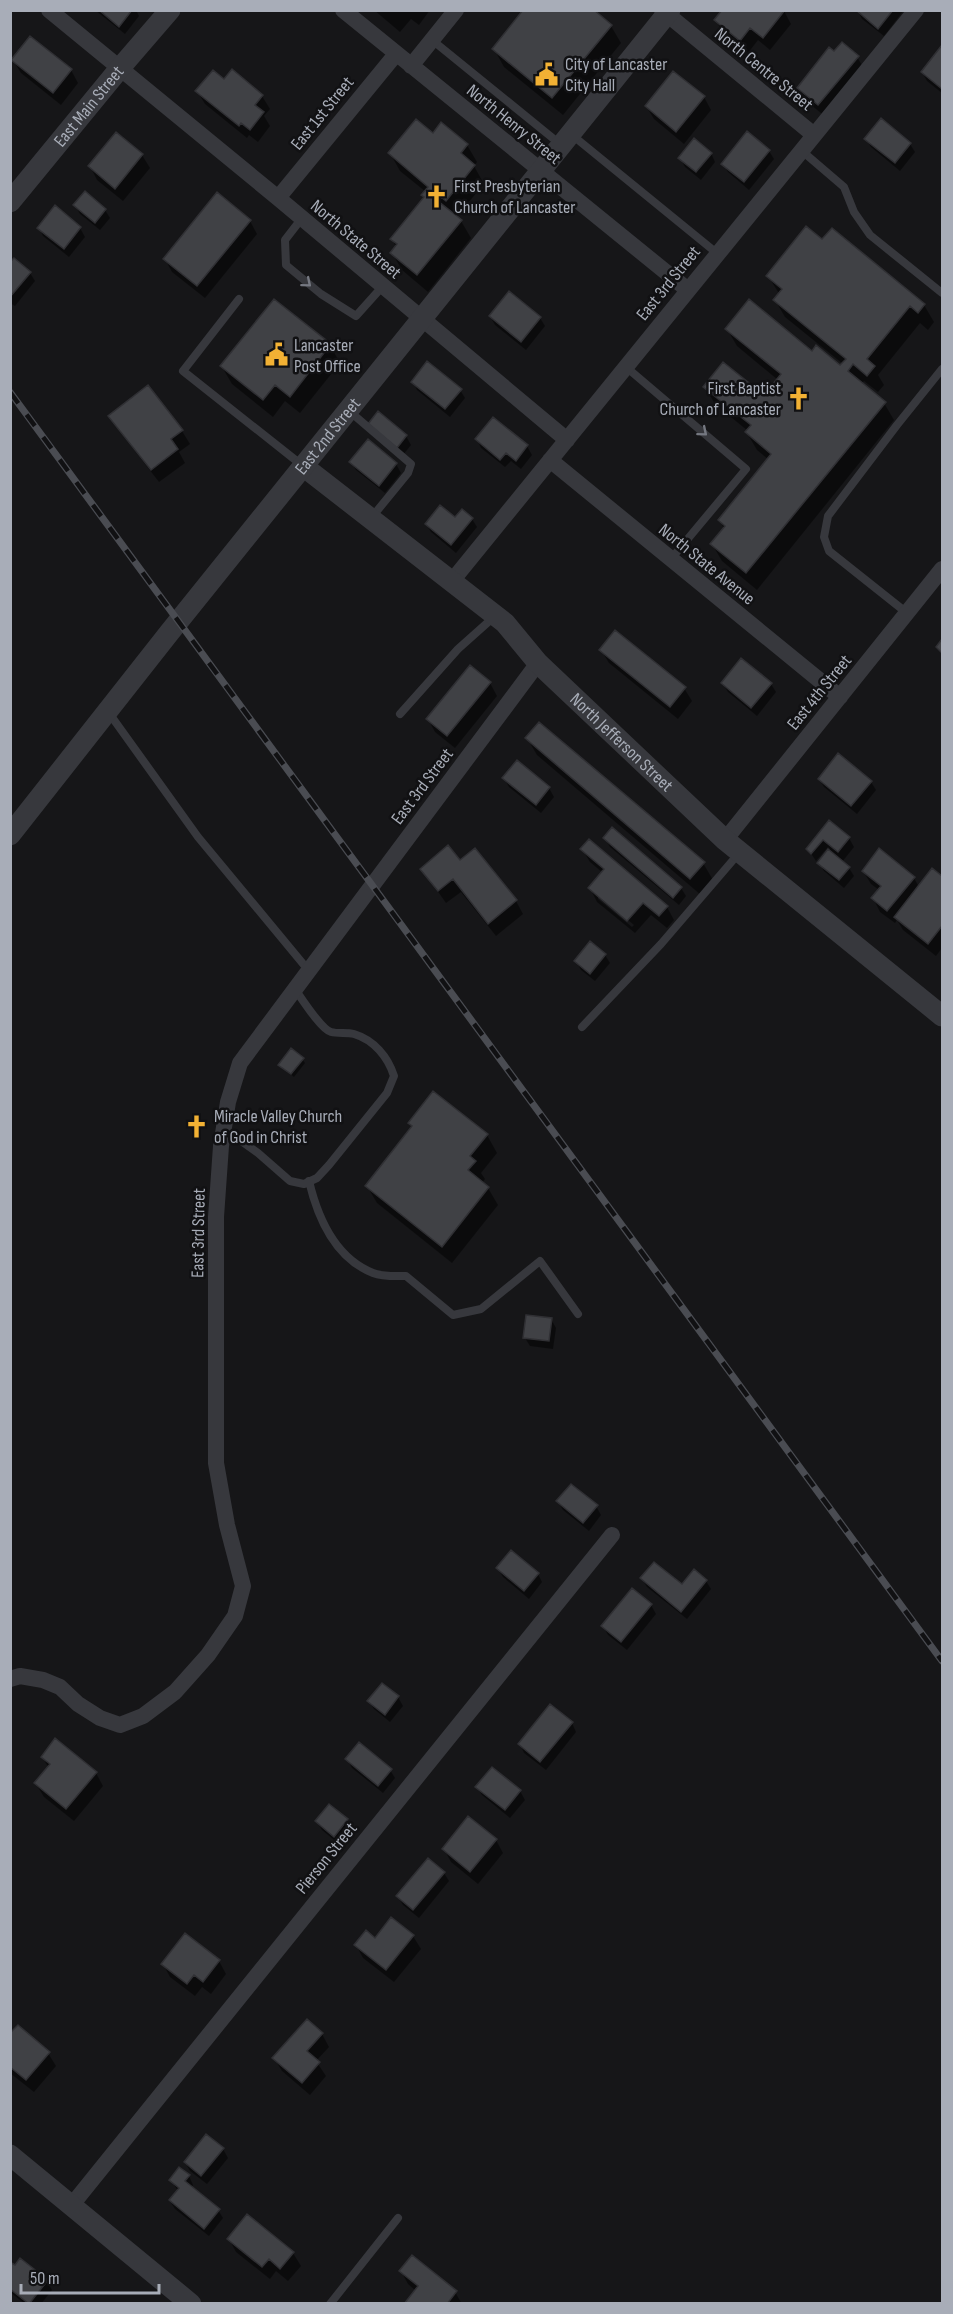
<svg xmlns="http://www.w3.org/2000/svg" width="953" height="2314" font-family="'Sofia Sans Condensed',sans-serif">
  <rect width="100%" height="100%" fill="#161618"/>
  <path fill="#0007" fill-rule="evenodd" d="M95 10H136L139 16 125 34Z
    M374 10H430L419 25 411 19 400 32Z
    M904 10 884 36 862 19 858 11Z
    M784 11 791 24 770 50 758 40 748 53 723 34 716 20Z
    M611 26 621 43 563 115 504 67 494 49Z
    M942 47V93L927 81 922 72Z
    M835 54 857 57 865 70 826 117 806 101 799 88Z
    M13 60 71 70 78 83 61 105 21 73Z
    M232 71 262 96 270 109 264 116 270 126 258 142 249 135 247 138 205 104 197 91 224 81Z
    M704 97 711 110 684 144 654 119 646 106Z
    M116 134 142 155 150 168 123 201 97 180 90 166Z
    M433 135 467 145 477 162 474 166 484 184 456 217 461 221 471 238 428 292 402 270 392 253 396 247 392 239 425 198 426 192 400 171 390 153Z
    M866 139 910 144 915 152 900 171 871 147Z
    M769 151 774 159 749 190 728 172 723 164Z
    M711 153 715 162 701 180 685 167 680 158Z
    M75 205 105 210 110 218 100 230 80 214Z
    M55 208 80 228 85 237 69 257 43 236 39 228Z
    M250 221 257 234 205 298 172 272 165 259Z
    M822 241 924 305 934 322 928 330 920 323 878 375 884 385 878 392 864 381 861 384 884 403 894 420 757 590 722 561 712 544 724 529 720 520 769 460 757 450 747 433 748 431 715 404 705 387 764 397 778 380 737 346 727 329 812 353 841 367 843 364 785 317 775 300 780 295 768 276Z
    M10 264 30 273 35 281 15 306 10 303Z
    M274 301 330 345 340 363 300 413 285 401 273 417 232 384 222 367Z
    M490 316 540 318 545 326 526 350 495 325Z
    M413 382 460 390 465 398 450 417 417 390Z
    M378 414 406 436 411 445 403 455 374 432Z
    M110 416 182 431 190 444 179 452 185 463 159 482 118 429Z
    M493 419 527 446 532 455 521 469 511 461 505 467 481 448 477 439Z
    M368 441 396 464 401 473 385 493 356 470 351 462Z
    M455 519H472L477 527 456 553 431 532 426 524Z
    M601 650 684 688 692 701 678 719 609 663Z
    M490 683 497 696 455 748 435 732 428 719Z
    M723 684H771L776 692 757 716 728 692Z
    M527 738 703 863 713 880 701 895 537 755Z
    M504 778 549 788 554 797 541 813 509 787Z
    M819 779 871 782 876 790 857 814 824 787Z
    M830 822 849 838 854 847 842 862 849 868 854 876 844 888 824 871 819 863 830 849 828 847 816 861 808 849Z
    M613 830 681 888 686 896 679 905 610 847 605 838Z
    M582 849 667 907 674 920 667 928 651 915 635 933 597 902 590 888 603 873 590 862ZM598 895 634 925 632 927 598 899Z
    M475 850 516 901 523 914 496 936 461 892 446 903 422 869 459 862Z
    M932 870 942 878V948L936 956 903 930 897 920 895 923 880 912 873 898 879 890 871 884 863 871 914 878 919 887Z
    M605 955 610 963 595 981 581 970 576 961Z
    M302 1059 305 1063 294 1077 280 1065Z
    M409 1123 487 1135 497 1153 481 1173 485 1179 482 1183 488 1188 498 1205 452 1263 377 1203 367 1186 413 1129Z
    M551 1319 556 1328 553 1349 530 1346 525 1338Z
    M558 1502 596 1506 601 1515 589 1531 563 1510Z
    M498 1569 538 1574 542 1582 529 1599 503 1577Z
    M642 1579 682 1586 706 1581 711 1589 687 1619 647 1587Z
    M632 1590 651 1605 656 1614 627 1650 608 1635 603 1626Z
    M382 1685 398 1697 403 1706 390 1722 374 1709 369 1701Z
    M572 1723 576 1732 546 1770 524 1753 520 1744Z
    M42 1757 96 1773 103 1786 74 1821 44 1797 36 1784 49 1768Z
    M347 1759 390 1770 395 1778 383 1793 352 1768Z
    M492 1769 520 1791 525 1800 510 1818 482 1795 477 1787Z
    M347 1820 352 1828 339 1844 322 1830 317 1822Z
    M496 1840 503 1853 478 1884 451 1862 444 1849Z
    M444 1873 449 1881 419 1918 403 1905 398 1897Z
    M413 1936 421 1949 394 1982 363 1958 356 1945 375 1940Z
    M219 1961 226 1974 211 1994 202 1987 195 1996 170 1977 163 1964Z
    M322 2034 329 2047 316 2061 326 2076 310 2095 282 2071 274 2058Z
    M10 2036 48 2053 56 2066 34 2092 10 2073Z
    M207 2136 223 2149 228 2158 207 2184 190 2171 185 2162Z
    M189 2176 193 2185 191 2188 218 2210 223 2218 209 2236 175 2209 170 2201 178 2191 171 2180Z
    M229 2239 293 2253 301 2266 288 2281 276 2271 270 2279 236 2252Z
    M10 2263 47 2281 52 2290 41 2304H25L10 2292Z
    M401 2271 455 2292 462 2304H406L416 2291 408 2284Z"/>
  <path fill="#404145" stroke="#303034" stroke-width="1.5" d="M99 10H132L119 27Z
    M523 10H594L612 25 552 98 492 49Z
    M722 10H785L763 38 750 28 740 41 714 20Z
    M856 10H893L878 29Z
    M30 36 72 69 53 93 11 60Z
    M842 42 859 56 818 105 797 88 829 47 834 51Z
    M942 45V89L921 72Z
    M232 69 263 95 255 105 264 112 250 130 241 123 239 126 195 91 213 70 224 79Z
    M673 71 705 96 676 132 645 106Z
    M881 118 911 143 895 163 864 139Z
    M416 119 433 133 441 122 468 144 461 153 475 165 446 201 441 197 438 201 462 220 417 275 390 253 397 244 390 239 424 197 421 195 428 187 388 153Z
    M747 131 770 150 744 182 721 164Z
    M116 132 143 154 115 189 88 166Z
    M694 138 712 153 696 172 678 158Z
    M85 191 106 209 95 223 73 205Z
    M217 192 251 220 197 286 163 259Z
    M55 205 81 227 64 249 37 228Z
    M806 226 822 239 832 228 925 304 918 313 910 306 867 359 875 366 867 376 853 364 848 371 886 402 746 573 710 544 725 526 718 520 771 454 745 432 751 425 703 387 723 362 764 395 781 374 725 329 749 299 812 351 816 345 840 365 846 359 773 300 782 289 766 276Z
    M14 258 31 272 10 297V262Z
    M509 291 541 317 521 342 489 316Z
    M274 299 331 344 290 397 275 385 263 400 220 366Z
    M427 361 462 389 445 409 411 382Z
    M148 385 183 430 171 439 178 449 151 470 108 416Z
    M378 411 407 435 397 448 368 424Z
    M493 417 528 445 516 461 506 453 500 460 475 439Z
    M368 439 397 463 379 486 349 462Z
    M440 505 455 517 462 509 473 518 451 545 425 524Z
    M615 630 686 687 670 707 599 650Z
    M942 639V653L936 647Z
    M741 658 772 683 751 708 721 683Z
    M470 665 491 682 447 736 426 719Z
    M539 722 705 862 690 879 525 738Z
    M838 753 872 781 851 806 818 779Z
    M517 760 550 787 536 805 502 778Z
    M829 820 850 837 838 852 823 840 811 854 806 849Z
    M612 827 682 887 673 898 603 838Z
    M589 839 668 906 659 916 643 903 627 921 588 888 604 869 580 849Z
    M448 845 460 860 475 848 517 900 488 924 453 879 438 891 420 869Z
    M879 848 915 877 887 911 871 898 881 886 862 871Z
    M828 849 850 867 839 880 817 863Z
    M932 868 942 876V926L928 944 894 917Z
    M590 941 606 954 590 974 574 961Z
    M291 1048 304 1058 291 1074 278 1065Z
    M433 1091 488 1134 470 1156 476 1161 468 1170 489 1187 442 1247 365 1186 412 1126 408 1123Z
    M526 1315 552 1318 549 1341 523 1338Z
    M571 1484 598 1505 583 1523 556 1501Z
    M511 1550 539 1573 524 1591 496 1568Z
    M654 1562 682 1584 694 1569 707 1580 681 1612 640 1578Z
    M632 1588 652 1604 621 1642 601 1626Z
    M382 1683 399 1696 385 1715 367 1701Z
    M550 1704 573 1722 540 1762 518 1744Z
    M55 1738 97 1772 66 1809 34 1783 50 1764 41 1757Z
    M359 1742 392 1769 378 1786 345 1759Z
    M492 1767 521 1790 505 1810 475 1787Z
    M329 1804 348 1819 334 1837 315 1821Z
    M468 1816 497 1839 470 1872 442 1849Z
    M428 1858 445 1872 413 1910 396 1896Z
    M391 1917 414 1935 386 1970 354 1945 366 1930 375 1938Z
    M185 1933 220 1960 203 1982 194 1975 187 1984 161 1964Z
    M307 2019 323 2033 307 2051 320 2062 302 2083 272 2058Z
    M18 2025 50 2052 26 2080 10 2067V2033Z
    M206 2134 224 2148 201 2176 184 2162Z
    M179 2167 190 2175 185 2181 220 2209 204 2229 169 2200 179 2188 169 2180Z
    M247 2214 294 2252 280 2269 269 2259 262 2267 227 2239Z
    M412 2255 457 2291 447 2304H404L418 2286 399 2271Z
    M20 2258 48 2280 29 2304 10 2289V2262L15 2265Z"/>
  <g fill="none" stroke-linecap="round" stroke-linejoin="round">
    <path stroke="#37383d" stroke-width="8" d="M432 40 560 144
      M572 135 718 254
      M802 151 844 187 854 212 870 235 942 293
      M302 218 285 240 286 265 321 294 356 316 382 287
      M239 299 183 371 303 466
      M626 367 746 469 671 559
      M348 410 411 464 408 473 372 517
      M907 613 829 551 824 537 828 516 897 425 942 369
      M109 713 198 837 309 971
      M400 714 458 649 495 616
      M582 1027 661 944 740 852
      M223 1128 258 1153 290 1181 304 1184 317 1178 329 1165 387 1093 394 1076C388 1057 374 1040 354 1034 347 1032 338 1034 331 1032 321 1029 302 999 295 989
      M309 1181C318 1219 335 1258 373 1273 383 1277 395 1276 406 1276L453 1315 481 1309 540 1261 578 1314
      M330 2304 398 2218"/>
    <path stroke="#37383d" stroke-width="16" d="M49 10 278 198 567 440
      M343 10 688 290
      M662 10 814 135
      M411 66 456 10
      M278 198 396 54
      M550 460 840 697
      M452 581 916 10
      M725 840 942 569
      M10 1679 20 1676 43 1680 60 1687 78 1704 100 1718 120 1725 143 1716 175 1692 208 1655 235 1616 243 1586 227 1525 216 1463V1217L221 1146 228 1102 240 1063 538 663
      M71 2206 612 1535"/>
    <g stroke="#37383d" stroke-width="21">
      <path id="s1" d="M10 202 120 68 170 10"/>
      <path id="s2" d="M303 466 505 623 538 663 725 840 942 1016"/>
      <path id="s3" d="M10 835 169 633 670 10"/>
      <path d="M10 2155 191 2304"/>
    </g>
    <defs>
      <path id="rail" d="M10 392 942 1661"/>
    </defs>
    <use href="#rail" stroke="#4a4c52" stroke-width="7"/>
    <use href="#rail" stroke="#111113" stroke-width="4.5" stroke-dasharray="14" stroke-linecap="butt"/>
  </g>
  <defs><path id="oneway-chevron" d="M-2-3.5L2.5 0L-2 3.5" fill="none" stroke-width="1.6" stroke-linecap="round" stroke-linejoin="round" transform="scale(1.5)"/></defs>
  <g stroke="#757881">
    <use href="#oneway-chevron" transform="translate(307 283) rotate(40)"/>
    <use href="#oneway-chevron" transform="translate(703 432) rotate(40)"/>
  </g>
  <defs>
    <symbol id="civic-bare" viewBox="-9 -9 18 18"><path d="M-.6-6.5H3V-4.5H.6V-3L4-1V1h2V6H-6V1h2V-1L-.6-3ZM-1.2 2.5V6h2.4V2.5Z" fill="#f2b134" stroke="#111113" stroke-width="2.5" paint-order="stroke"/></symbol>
    <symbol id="church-bare" viewBox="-9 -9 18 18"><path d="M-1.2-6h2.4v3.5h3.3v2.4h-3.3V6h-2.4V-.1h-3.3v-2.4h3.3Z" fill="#f2b134" stroke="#111113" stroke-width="2.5" paint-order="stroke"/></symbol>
  </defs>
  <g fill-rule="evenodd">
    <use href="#civic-bare" x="530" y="58" width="33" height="33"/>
    <use href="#church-bare" x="420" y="180" width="33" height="33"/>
    <use href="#civic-bare" x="260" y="338" width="33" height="33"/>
    <use href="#church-bare" x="782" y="382" width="33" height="33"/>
    <use href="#church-bare" x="180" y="1110" width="33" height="33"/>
  </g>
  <g text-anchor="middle" stroke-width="5" stroke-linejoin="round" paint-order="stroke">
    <g font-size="18" fill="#a8adb8" stroke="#111113" text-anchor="start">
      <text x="565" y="70">City of Lancaster<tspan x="565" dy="21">City Hall</tspan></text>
      <text x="454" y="192">First Presbyterian<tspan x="454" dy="21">Church of Lancaster</tspan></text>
      <text x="294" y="351">Lancaster<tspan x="294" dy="21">Post Office</tspan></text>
      <text x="781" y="394" text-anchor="end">First Baptist<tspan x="781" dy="21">Church of Lancaster</tspan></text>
      <text x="214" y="1122">Miracle Valley Church<tspan x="214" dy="21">of God in Christ</tspan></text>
    </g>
    <g font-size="18" fill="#a8adb8" stroke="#111113">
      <text transform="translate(764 69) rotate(39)" y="6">North Centre Street</text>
      <text dy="6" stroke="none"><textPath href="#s1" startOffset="124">East Main Street</textPath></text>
      <text transform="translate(322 113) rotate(-51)" y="6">East 1st Street</text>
      <text transform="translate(514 124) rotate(39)" y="6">North Henry Street</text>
      <text transform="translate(356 239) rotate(40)" y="6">North State Street</text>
      <text transform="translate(668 283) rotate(-51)" y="6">East 3rd Street</text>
      <text dy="6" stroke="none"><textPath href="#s3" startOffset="510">East 2nd Street</textPath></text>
      <text transform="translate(707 564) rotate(39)" y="6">North State Avenue</text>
      <text transform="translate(819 692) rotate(-51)" y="6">East 4th Street</text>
      <text dy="6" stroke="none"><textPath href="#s2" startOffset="423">North Jefferson Street</textPath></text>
      <text transform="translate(422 786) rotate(-53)" y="6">East 3rd Street</text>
      <text transform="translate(198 1233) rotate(-89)" y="6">East 3rd Street</text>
      <text transform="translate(326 1858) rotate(-51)" y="6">Pierson Street</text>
    </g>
  </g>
  <rect width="953" height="2314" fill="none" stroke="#a8adb8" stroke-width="24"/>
  <path d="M21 2284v9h138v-9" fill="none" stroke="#a8adb8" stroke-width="3"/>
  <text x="30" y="2284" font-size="18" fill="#a8adb8" stroke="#111113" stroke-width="4.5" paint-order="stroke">50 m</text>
</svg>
